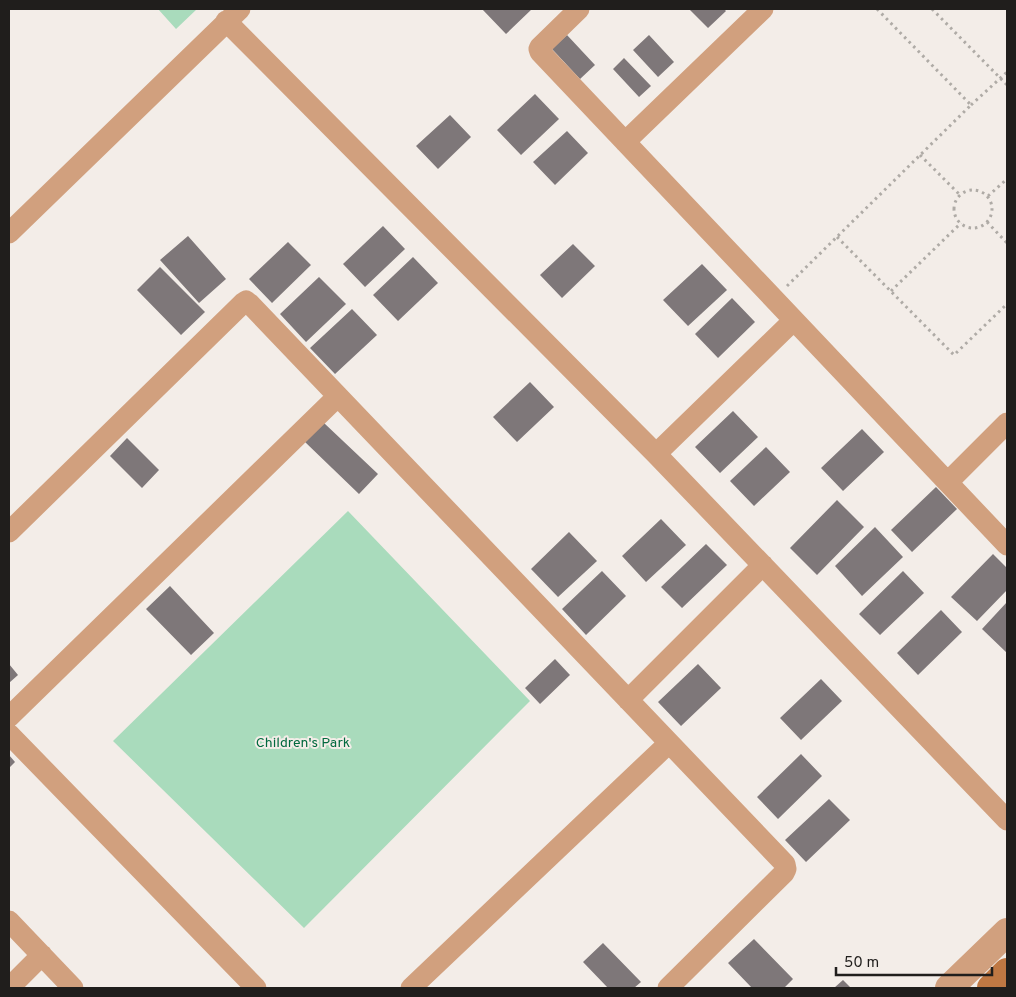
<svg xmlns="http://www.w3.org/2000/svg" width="1016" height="997" font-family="Overpass,sans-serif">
  <rect width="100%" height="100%" fill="#f3ede8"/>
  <path fill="#a9dbbc" d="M158 9H197L176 29Z
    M348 511 530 701 304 928 113 741Z"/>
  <path fill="#7e7779" d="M482 9H532L506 34Z
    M689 9H724L726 11 708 28Z
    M567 35 595 65 580 79 552 49Z
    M649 35 674 62 658 77 633 50Z
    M624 58 651 86 639 97 613 69Z
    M535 94 559 119 521 155 497 130Z
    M450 115 471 137 438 169 416 146Z
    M567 131 588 153 555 185 533 162Z
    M383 226 405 249 365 287 343 264Z
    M188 236 226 279 199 303 160 260Z
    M288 242 311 265 272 303 249 279Z
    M573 244 595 266 562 298 540 275Z
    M413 257 438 283 398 321 373 295Z
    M702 264 727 290 688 326 663 300Z
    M160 267 205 312 181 335 137 290Z
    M319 277 346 304 306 342 280 314Z
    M732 298 755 322 718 358 695 334Z
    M352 309 377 335 335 374 310 348Z
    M530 382 554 407 517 442 493 417Z
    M733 411 758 437 720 473 695 447Z
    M324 423 378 474 359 494 305 442Z
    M862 429 884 452 843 491 821 468Z
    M127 438 159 470 142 488 110 456Z
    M766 447 790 472 754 506 730 481Z
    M936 487 957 509 912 552 891 530Z
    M837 500 864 527 817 575 790 548Z
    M661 519 686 545 646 582 622 556Z
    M875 527 903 557 862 596 835 566Z
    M569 532 597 561 558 597 531 569Z
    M706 544 727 565 682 608 661 587Z
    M993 554 1007 568V590L977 621 951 597Z
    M602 571 626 596 586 635 562 609Z
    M903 571 924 593 880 635 859 614Z
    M170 586 214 633 191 655 146 609Z
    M1007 602V653L982 629Z
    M941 610 962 632 918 675 897 653Z
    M555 659 570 675 540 704 525 688Z
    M9 664 18 675 9 683Z
    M698 664 721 688 681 726 658 702Z
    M821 679 842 701 801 740 780 718Z
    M801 754 822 776 778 819 757 797Z
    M9 755 15 762 9 768Z
    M829 799 850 820 806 862 785 840Z
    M754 939 793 979 784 988H752L728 963Z
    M603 943 641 982 634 988H608L583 962Z
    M843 980 851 988H834Z"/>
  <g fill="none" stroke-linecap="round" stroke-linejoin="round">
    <path stroke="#afaba6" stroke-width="3" stroke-dasharray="2.5 4" stroke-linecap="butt" d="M932 9 1007 85
      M971 105 1007 72
      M920 155 960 195
      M954 209a19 19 0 1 1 38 0a19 19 0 1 1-38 0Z
      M988 196 1007 179
      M987 222 1007 243
      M837 237 954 355 1007 304
      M787 286 971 105 877 9
      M891 291 961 223"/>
    <path stroke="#d1a07e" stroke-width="21" d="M579 9 540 47 539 49 540 52 1007 545
      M226 21 656 454 1007 820
      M625 142 763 9
      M9 233 240 9
      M656 454 794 320
      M948 482 1007 423
      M9 532 243 303 246 301 250 304 785 864 786 869 784 873 668 988
      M628 700 763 565
      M9 717 338 396
      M9 734 256 988
      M9 921 73 988
      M9 988 42 955
      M411 988 669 743"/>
    <path stroke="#d1a07e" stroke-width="28" d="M949 988 1007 932"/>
    <path stroke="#bf7843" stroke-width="28" d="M991 988 1007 972"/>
  </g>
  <g text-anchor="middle" stroke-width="4" stroke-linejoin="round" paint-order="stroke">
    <g font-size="14" fill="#01693e" stroke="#f3ede8">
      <text x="303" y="747">Children's Park</text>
    </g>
  </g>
  <rect width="1016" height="997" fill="none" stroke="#201e1c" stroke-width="20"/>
  <path d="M836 967v8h156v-8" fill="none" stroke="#201e1c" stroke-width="2.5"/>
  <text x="844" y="967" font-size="15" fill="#201e1c" stroke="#f3ede8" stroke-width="4" paint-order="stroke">50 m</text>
</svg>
